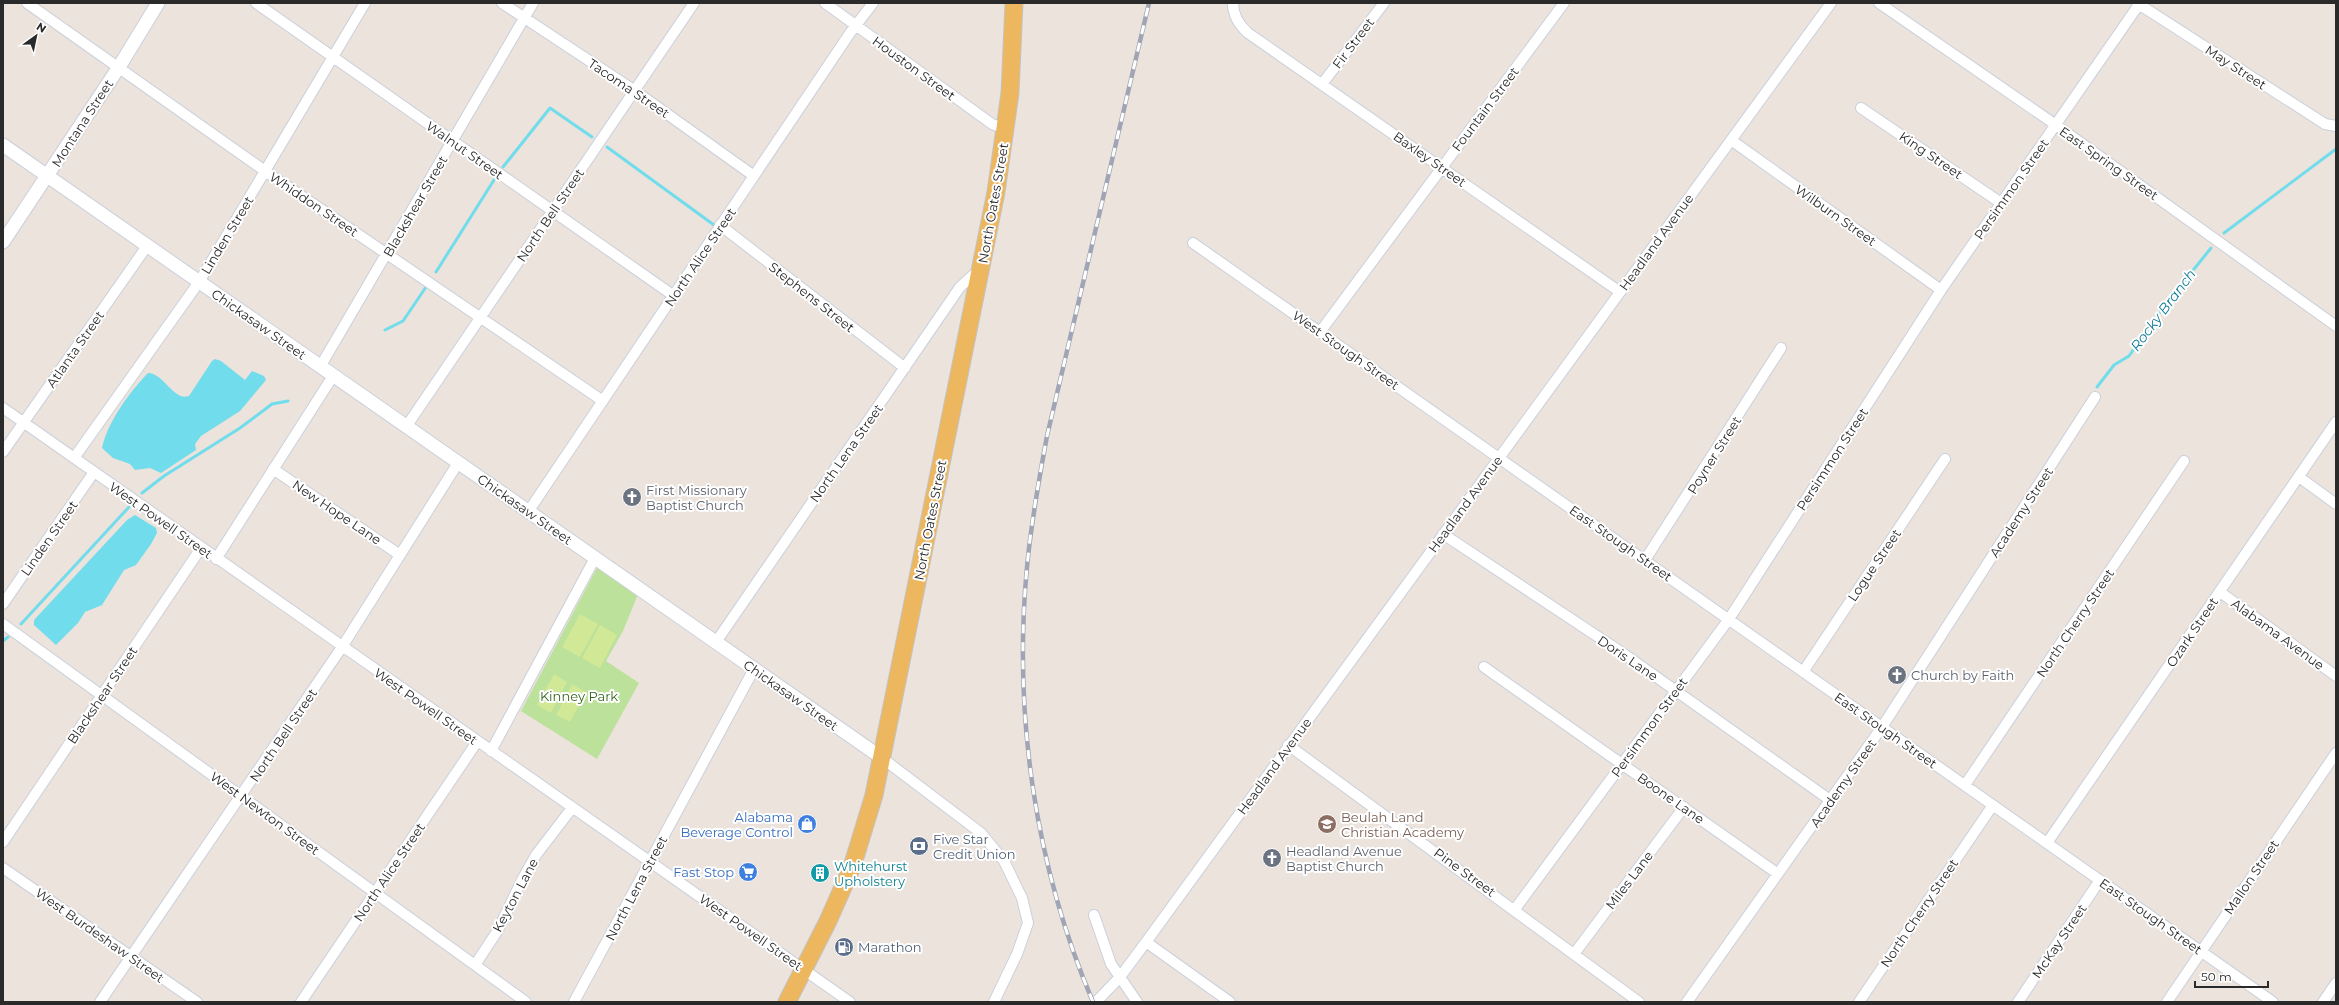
<svg xmlns="http://www.w3.org/2000/svg" width="2339" height="1005" font-family="Montserrat,sans-serif">
  <rect width="100%" height="100%" fill="#ebe3dc"/>
  <path fill="#bce19a" d="M598 566 638 594 623 631 606 661 639 683 597 759 521 711Z"/>
  <path fill="#d1e896" d="M580 614 598 624 580 657 562 647Z
    M600 625 617 635 600 668 582 658Z
    M554 674 567 682 551 713 537 705Z
    M572 684 586 692 570 722 556 715Z"/>
  <path fill="#71dceb" d="M215 359 221 361 245 380 252 371 264 376 266 380 240 411 201 436 195 444 196 450 161 473 150 468 135 470 130 464 113 458 102 448C108 421 129 393 148 373 164 373 174 402 189 396L212 361Z
    M135 515 156 528 157 533 151 544 136 565 124 570 102 605 85 612 78 623 56 645 34 625V620L127 520Z"/>
  <g fill="none" stroke-linecap="round" stroke-linejoin="round">
    <path stroke="#71dceb" stroke-width="3" d="M607 147 714 225
      M503 167 550 108 592 137
      M2224 233 2336 149
      M436 272 494 180
      M385 330 403 321 426 287
      M2097 387 2114 365 2129 356 2165 305 2211 248
      M142 493 164 476 240 428 272 404 288 401
      M21 624 129 507
      M3 641 8 637"/>
    <defs>
      <path id="minor" d="M27 3 265 171 603 401
        M256 3 674 296
        M502 3 635 91 754 176
        M825 3 992 124 1006 129
        M1233 3C1233 16 1239 25 1248 33L1620 292
        M1879 3 2056 125 2336 326
        M2137 3 2325 124 2336 126
        M1322 84 1384 3
        M1861 108 2001 203
        M1731 140 1941 290
        M720 225 905 368
        M1193 243 2273 1002
        M1320 332 1564 3
        M320 367 533 3
        M3 408 850 1002
        M406 427 694 3
        M3 452 147 246
        M74 458 199 282 365 3
        M273 469 400 555
        M2299 477 2336 504
        M528 512 850 33 873 3
        M1443 534 1624 654 1830 800
        M216 559 333 376
        M1645 560 1781 348
        M2220 592 2336 676
        M3 604 94 472
        M3 624 526 1002
        M716 642 960 287 980 269
        M1484 667 1778 874
        M1803 672 1945 459
        M1288 745 1639 1002
        M491 751 595 558
        M882 758 981 833 1004 861 1022 898 1028 923 1017 954 994 1002
        M1965 785 2184 461
        M3 842 201 548
        M2047 843 2336 422
        M3 868 197 1002
        M1515 909 1729 619 1941 290 2140 3
        M1094 915 1111 964 1137 1002
        M1146 942 1230 1002
        M1574 954 1684 807
        M475 965 498 930 522 880 536 855 572 808
        M100 1002 342 647 458 463
        M301 1002 477 742
        M574 1002 754 669
        M1096 1002 1120 977 1146 942 1831 3
        M1687 1002 1882 727 2095 397
        M1859 1002 1993 805
        M2018 1002 2100 880
        M2167 1002 2336 753
        M2323 1002 2336 983"/>
      <path id="tertiary" d="M3 145 882 758
        M3 242 119 67 158 3"/>
      <path id="primary" d="M787 1002 828 921 852 867 874 795 996 192 1010 93 1014 3"/>
    </defs>
    <use href="#minor" stroke="#cad0db" stroke-width="12"/>
    <use href="#tertiary" stroke="#cad0db" stroke-width="15"/>
    <use href="#primary" stroke="#c3c3c3" stroke-width="19"/>
    <use href="#minor" stroke="#fff" stroke-width="10"/>
    <use href="#tertiary" stroke="#fff" stroke-width="13"/>
    <use href="#primary" stroke="#edb760" stroke-width="17"/>
    <defs>
      <path id="rail" d="M1093 1002C1035 866 1013 714 1027 567 1031 523 1039 479 1047 436L1149 3"/>
    </defs>
    <use href="#rail" stroke="#9fa5b4" stroke-width="4.5"/>
    <use href="#rail" stroke="#fff" stroke-width="3" stroke-dasharray="9" stroke-linecap="butt"/>
  </g>
  <defs>
    <symbol id="church-disc" viewBox="-11 -11 22 22"><circle r="9.5" fill="#6b7280" stroke="#fff"/><path d="M-1.2-6h2.4v3.5h3.3v2.4h-3.3V6h-2.4V-.1h-3.3v-2.4h3.3Z" fill="#fff"/></symbol>
    <symbol id="shop-disc" viewBox="-11 -11 22 22"><circle r="9.5" fill="#3f7fe0" stroke="#fff"/><path d="M-5-2.5h2.3a2.7 3.5 0 0 1 5.4 0H5L5.5 6h-11ZM-1.5-2.5h3a1.5 2.3 0 0 0-3 0Z" fill="#fff"/></symbol>
    <symbol id="school-disc" viewBox="-11 -11 22 22"><circle r="9.5" fill="#8d6e63" stroke="#fff"/><path d="M0-5L7-2L0 1L-7-2ZM-4 1L0 2.5L4 1V4Q0 6-4 4Z" fill="#fff"/></symbol>
    <symbol id="bank-disc" viewBox="-11 -11 22 22"><circle r="9.5" fill="#5c6f8a" stroke="#fff"/><path d="M-6-4H6V4H-6ZM0-2.3a2.3 2.3 0 1 0 0 4.6a2.3 2.3 0 1 0 0-4.6Z" fill="#fff"/></symbol>
    <symbol id="supermarket-disc" viewBox="-11 -11 22 22"><circle r="9.5" fill="#3f7fe0" stroke="#fff"/><path d="M-6-5.5h2.5l.6 2H6L4.5 2H-2.5L-4.4-4H-6ZM-1.5 3.2a1.3 1.3 0 1 0 .1 0ZM3 3.2a1.3 1.3 0 1 0 .1 0Z" fill="#fff"/></symbol>
    <symbol id="building-disc" viewBox="-11 -11 22 22"><circle r="9.5" fill="#0f9aa8" stroke="#fff"/><path d="M-4-6H4V6H1V3H-1V6H-4ZM-2.5-4.3h1.7v1.8h-1.7ZM.8-4.3h1.7v1.8H.8ZM-2.5-1h1.7V.8h-1.7ZM.8-1h1.7V.8H.8Z" fill="#fff"/></symbol>
    <symbol id="fuel-disc" viewBox="-11 -11 22 22"><circle r="9.5" fill="#5c6f8a" stroke="#fff"/><path d="M-5.5-6h7V0h2V4h1.3V-2.5L3-4.5l.8-.8L6-3V5H2.5V1h-1V6h-7ZM-4.2-4.7v3.2H.2V-4.7Z" fill="#fff"/></symbol>
  </defs>
  <g fill-rule="evenodd">
    <use href="#church-disc" x="621" y="486" width="22" height="22"/>
    <use href="#church-disc" x="1886" y="664" width="22" height="22"/>
    <use href="#shop-disc" x="796" y="813" width="22" height="22"/>
    <use href="#school-disc" x="1316" y="813" width="22" height="22"/>
    <use href="#bank-disc" x="908" y="835" width="22" height="22"/>
    <use href="#church-disc" x="1261" y="847" width="22" height="22"/>
    <use href="#supermarket-disc" x="737" y="861" width="22" height="22"/>
    <use href="#building-disc" x="809" y="862" width="22" height="22"/>
    <use href="#fuel-disc" x="833" y="936" width="22" height="22"/>
  </g>
  <g text-anchor="middle" stroke-width="4" stroke-linejoin="round" paint-order="stroke">
    <g font-size="13" fill="#2a2a2a" stroke="#fff">
      <text transform="translate(1353 43) rotate(-53)" y="5">Fir Street</text>
      <text transform="translate(2236 67) rotate(33)" y="5">May Street</text>
      <text transform="translate(914 68) rotate(36)" y="5">Houston Street</text>
      <text transform="translate(629 88) rotate(34)" y="5">Tacoma Street</text>
      <text transform="translate(1485 109) rotate(-53)" y="5">Fountain Street</text>
      <text transform="translate(82 123) rotate(-57)" y="5">Montana Street</text>
      <text transform="translate(465 150) rotate(35)" y="5">Walnut Street</text>
      <text transform="translate(1931 155) rotate(34)" y="5">King Street</text>
      <text transform="translate(1430 159) rotate(35)" y="5">Baxley Street</text>
      <text transform="translate(2109 163) rotate(35)" y="5">East Spring Street</text>
      <text transform="translate(2011 189) rotate(-55)" y="5">Persimmon Street</text>
      <text transform="translate(993 203) rotate(-80)" y="5">North Oates Street</text>
      <text transform="translate(314 204) rotate(34)" y="5">Whiddon Street</text>
      <text transform="translate(415 206) rotate(-60)" y="5">Blackshear Street</text>
      <text transform="translate(550 215) rotate(-56)" y="5">North Bell Street</text>
      <text transform="translate(1836 215) rotate(35)" y="5">Wilburn Street</text>
      <text transform="translate(227 235) rotate(-59)" y="5">Linden Street</text>
      <text transform="translate(1656 242) rotate(-54)" y="5">Headland Avenue</text>
      <text transform="translate(700 257) rotate(-56)" y="5">North Alice Street</text>
      <text transform="translate(812 297) rotate(38)" y="5">Stephens Street</text>
      <text transform="translate(259 324) rotate(35)" y="5">Chickasaw Street</text>
      <text transform="translate(75 349) rotate(-55)" y="5">Atlanta Street</text>
      <text transform="translate(1346 350) rotate(35)" y="5">West Stough Street</text>
      <text transform="translate(846 453) rotate(-55)" y="5">North Lena Street</text>
      <text transform="translate(1714 455) rotate(-58)" y="5">Poyner Street</text>
      <text transform="translate(1832 459) rotate(-57)" y="5">Persimmon Street</text>
      <text transform="translate(1465 504) rotate(-54)" y="5">Headland Avenue</text>
      <text transform="translate(525 509) rotate(35)" y="5">Chickasaw Street</text>
      <text transform="translate(337 512) rotate(34)" y="5">New Hope Lane</text>
      <text transform="translate(2021 512) rotate(-57)" y="5">Academy Street</text>
      <text transform="translate(161 520) rotate(35)" y="5">West Powell Street</text>
      <text transform="translate(930 520) rotate(-79)" y="5">North Oates Street</text>
      <text transform="translate(49 538) rotate(-55)" y="5">Linden Street</text>
      <text transform="translate(1621 543) rotate(35)" y="5">East Stough Street</text>
      <text transform="translate(1874 565) rotate(-56)" y="5">Logue Street</text>
      <text transform="translate(2075 623) rotate(-56)" y="5">North Cherry Street</text>
      <text transform="translate(2192 632) rotate(-56)" y="5">Ozark Street</text>
      <text transform="translate(2278 634) rotate(36)" y="5">Alabama Avenue</text>
      <text transform="translate(1628 658) rotate(34)" y="5">Doris Lane</text>
      <text transform="translate(102 695) rotate(-56)" y="5">Blackshear Street</text>
      <text transform="translate(791 695) rotate(35)" y="5">Chickasaw Street</text>
      <text transform="translate(426 706) rotate(35)" y="5">West Powell Street</text>
      <text transform="translate(1649 727) rotate(-54)" y="5">Persimmon Street</text>
      <text transform="translate(1886 730) rotate(35)" y="5">East Stough Street</text>
      <text transform="translate(283 735) rotate(-56)" y="5">North Bell Street</text>
      <text transform="translate(1274 766) rotate(-54)" y="5">Headland Avenue</text>
      <text transform="translate(1843 783) rotate(-55)" y="5">Academy Street</text>
      <text transform="translate(1671 798) rotate(35)" y="5">Boone Lane</text>
      <text transform="translate(265 813) rotate(36)" y="5">West Newton Street</text>
      <text transform="translate(389 872) rotate(-56)" y="5">North Alice Street</text>
      <text transform="translate(1465 872) rotate(36)" y="5">Pine Street</text>
      <text transform="translate(2251 877) rotate(-56)" y="5">Mallon Street</text>
      <text transform="translate(1629 880) rotate(-53)" y="5">Miles Lane</text>
      <text transform="translate(636 888) rotate(-62)" y="5">North Lena Street</text>
      <text transform="translate(515 895) rotate(-62)" y="5">Keyton Lane</text>
      <text transform="translate(1919 913) rotate(-56)" y="5">North Cherry Street</text>
      <text transform="translate(2151 916) rotate(35)" y="5">East Stough Street</text>
      <text transform="translate(751 932) rotate(35)" y="5">West Powell Street</text>
      <text transform="translate(100 935) rotate(35)" y="5">West Burdeshaw Street</text>
      <text transform="translate(2059 941) rotate(-56)" y="5">McKay Street</text>
    </g>
    <g font-size="13" fill="#5b616d" stroke="#fff" text-anchor="start">
      <text x="646" y="495">First Missionary<tspan x="646" dy="15">Baptist Church</tspan></text>
      <text x="1911" y="680">Church by Faith</text>
      <text x="1286" y="856">Headland Avenue<tspan x="1286" dy="15">Baptist Church</tspan></text>
    </g>
    <g font-size="13" fill="#35651c" stroke="#fff">
      <text x="579" y="701">Kinney Park</text>
    </g>
    <g font-size="13" fill="#366cbe" stroke="#fff" text-anchor="end">
      <text x="793" y="822">Alabama<tspan x="793" dy="15">Beverage Control</tspan></text>
      <text x="734" y="877">Fast Stop</text>
    </g>
    <g font-size="13" fill="#785e54" stroke="#fff" text-anchor="start">
      <text x="1341" y="822">Beulah Land<tspan x="1341" dy="15">Christian Academy</tspan></text>
    </g>
    <g font-size="13" fill="#4e5e75" stroke="#fff" text-anchor="start">
      <text x="933" y="844">Five Star<tspan x="933" dy="15">Credit Union</tspan></text>
      <text x="858" y="952">Marathon</text>
    </g>
    <g font-size="13" fill="#0d838f" stroke="#fff" text-anchor="start">
      <text x="834" y="871">Whitehurst<tspan x="834" dy="15">Upholstery</tspan></text>
    </g>
    <g font-size="14" font-style="italic" fill="#117c97" stroke="#fff">
      <text transform="translate(2163 310) rotate(-53)" y="5">Rocky Branch</text>
    </g>
  </g>
  <rect width="2339" height="1005" fill="none" stroke="#2a2a2a" stroke-width="8"/>
  <g transform="translate(36 36) rotate(33)" stroke="#ffffff" stroke-width="3" paint-order="stroke">
  <path d="M0-3L7 15L0 10L-7 15Z" fill="#2a2a2a"/>
  <text y="-6" font-size="11" font-weight="bold" text-anchor="middle" fill="#2a2a2a">N</text>
  </g>
  <path d="M2195 981v6h73v-6" fill="none" stroke="#2a2a2a" stroke-width="2"/>
  <text x="2201" y="981" font-size="12" fill="#2a2a2a" stroke="#ffffff" stroke-width="3" paint-order="stroke">50 m</text>
</svg>
